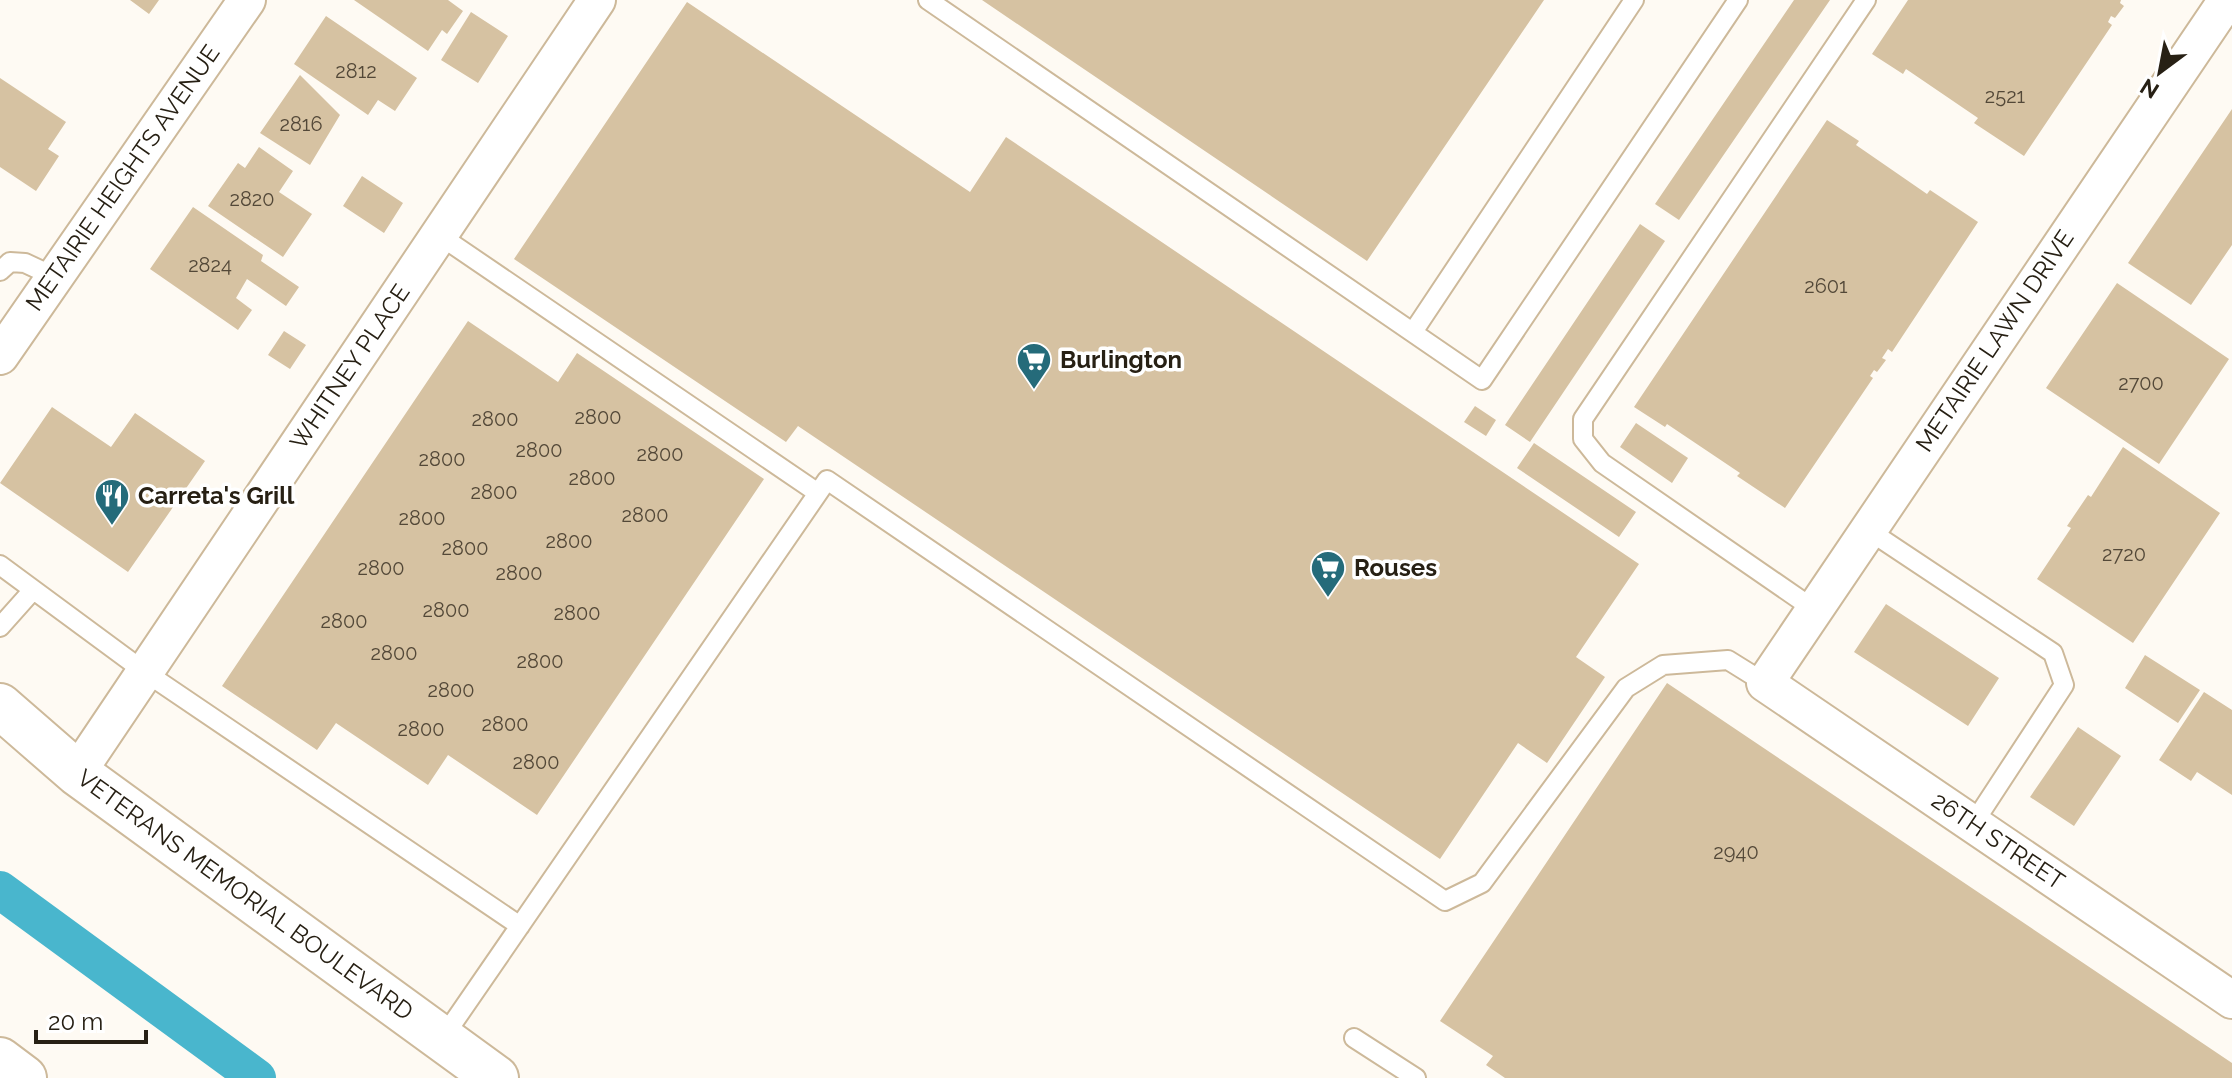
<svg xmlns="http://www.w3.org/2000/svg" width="2232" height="1078" font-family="Raleway,sans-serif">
  <rect width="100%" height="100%" fill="#fefaf3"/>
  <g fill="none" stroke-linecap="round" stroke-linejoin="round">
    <path stroke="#49b6cd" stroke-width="38" d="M0 890 257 1078"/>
  </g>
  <path fill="#d6c2a2" d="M130 0H159L149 14Z
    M354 0H448L463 11 447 34 442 30 428 51Z
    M982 0H1544L1367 261Z
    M1794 0H1830L1679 220 1655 204Z
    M1908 0H2121L2120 3 2124 6 2115 18 2111 16 2108 22 2112 25 2024 156 1974 123 1978 118 1906 69 1903 74 1872 54Z
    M687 2 970 192 1006 137 1639 564 1576 657 1605 677 1547 763 1518 743 1440 859 798 426 786 442 514 259Z
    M471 12 508 36 478 83 441 60Z
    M326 16 417 78 395 111 378 100 368 115 294 64Z
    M300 75 340 115 310 165 260 133Z
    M0 78 66 122 48 149 59 156 36 191 0 167Z
    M2232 109V245L2191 305 2128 263Z
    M1827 120 1859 141 1856 145 1927 194 1930 190 1978 222 1892 352 1888 349 1882 358 1886 360 1877 372 1874 370 1870 376 1873 378 1785 508 1737 476 1740 473 1667 424 1665 427 1634 407Z
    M259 147 293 171 279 192 312 214 283 257 208 206 238 163 245 168Z
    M362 176 403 203 384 233 343 206Z
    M193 207 263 255 261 261 299 287 286 306 247 279 236 298 252 310 238 330 150 269Z
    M1640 224 1665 241 1530 442 1505 425Z
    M2117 283 2229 359 2159 464 2046 388Z
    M468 321 558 382 577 353 764 479 537 815 448 755 428 785 336 723 317 750 222 686Z
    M284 331 306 345 290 369 268 355Z
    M1475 406 1496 420 1486 436 1464 422Z
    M52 407 111 447 135 413 205 461 128 572 0 483Z
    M1636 423 1688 458 1672 483 1620 447Z
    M1534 443 1636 512 1619 537 1517 468Z
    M2123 447 2220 513 2133 643 2037 579 2071 528 2067 526 2088 495 2091 497Z
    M1886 604 1999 678 1968 726 1854 652Z
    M2145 655 2200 690 2178 723 2125 688Z
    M1667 683 2232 1063V1078H1505L1486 1065 1493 1056 1440 1021Z
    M2204 692 2232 710V795L2197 772 2191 781 2159 760Z
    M2078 727 2121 756 2074 826 2030 797Z"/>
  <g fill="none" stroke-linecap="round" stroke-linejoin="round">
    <defs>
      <path id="lane" d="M928 0 1482 380 1738 0
        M439 235 818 493
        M0 271 10 262 25 263 55 277
        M1413 332 1634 0
        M1868 530 2053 653 2064 685 1973 824
        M0 565 145 672 520 926
        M1815 610 1602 463 1583 439V419L1866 0
        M0 627 33 590
        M1354 1038 1416 1078
        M442 1039 827 480 1445 901 1482 883 1626 688 1663 665 1728 660 1765 683"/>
      <path id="street" d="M2227 0 1765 683 2232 1000
        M0 356 247 0
        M77 773 597 0"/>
      <path id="primary" d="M0 706 77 773 496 1078
        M0 1060 24 1078"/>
    </defs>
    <use href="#lane" stroke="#cdb99a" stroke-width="22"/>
    <use href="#street" stroke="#cdb99a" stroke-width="40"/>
    <use href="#primary" stroke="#cdb99a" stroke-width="48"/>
    <use href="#lane" stroke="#fff" stroke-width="18"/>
    <use href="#street" stroke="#fff" stroke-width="36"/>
    <use href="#primary" stroke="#fff" stroke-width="44"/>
  </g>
  <defs>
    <symbol id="supermarket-pin" viewBox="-11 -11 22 30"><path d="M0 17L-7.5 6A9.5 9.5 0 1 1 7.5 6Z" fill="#256b7a" stroke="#fff"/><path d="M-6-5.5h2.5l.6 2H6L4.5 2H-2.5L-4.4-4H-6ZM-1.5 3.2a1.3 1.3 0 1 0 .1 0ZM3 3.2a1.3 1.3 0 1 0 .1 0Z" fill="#fff"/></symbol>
    <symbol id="restaurant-pin" viewBox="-11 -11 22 30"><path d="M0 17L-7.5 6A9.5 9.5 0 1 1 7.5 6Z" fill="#256b7a" stroke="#fff"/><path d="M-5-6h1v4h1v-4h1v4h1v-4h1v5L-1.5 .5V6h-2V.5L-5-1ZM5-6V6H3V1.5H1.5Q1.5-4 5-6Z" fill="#fff"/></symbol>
  </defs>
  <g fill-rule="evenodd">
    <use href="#supermarket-pin" x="1014" y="340" width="40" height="54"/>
    <use href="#restaurant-pin" x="92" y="476" width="40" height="54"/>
    <use href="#supermarket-pin" x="1308" y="548" width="40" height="54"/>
  </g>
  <g text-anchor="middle" stroke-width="7" stroke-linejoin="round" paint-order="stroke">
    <g font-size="20" fill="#534838">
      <text x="356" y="78">2812</text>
      <text x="2005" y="103">2521</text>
      <text x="301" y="131">2816</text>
      <text x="252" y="206">2820</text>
      <text x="210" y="272">2824</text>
      <text x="1826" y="293">2601</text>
      <text x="2141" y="390">2700</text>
      <text x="598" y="424">2800</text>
      <text x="495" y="426">2800</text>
      <text x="539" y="457">2800</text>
      <text x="660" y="461">2800</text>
      <text x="442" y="466">2800</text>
      <text x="592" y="485">2800</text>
      <text x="494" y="499">2800</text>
      <text x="645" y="522">2800</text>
      <text x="422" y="525">2800</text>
      <text x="569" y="548">2800</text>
      <text x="465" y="555">2800</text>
      <text x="2124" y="561">2720</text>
      <text x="381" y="575">2800</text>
      <text x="519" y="580">2800</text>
      <text x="446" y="617">2800</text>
      <text x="577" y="620">2800</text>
      <text x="344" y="628">2800</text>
      <text x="394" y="660">2800</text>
      <text x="540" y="668">2800</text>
      <text x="451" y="697">2800</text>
      <text x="505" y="731">2800</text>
      <text x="421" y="736">2800</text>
      <text x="536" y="769">2800</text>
      <text x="1736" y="859">2940</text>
    </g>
    <g font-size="24" fill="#272014" stroke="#fff">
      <text transform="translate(123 178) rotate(-55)" y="8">METAIRIE HEIGHTS AVENUE</text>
      <text transform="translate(1995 341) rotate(-56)" y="8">METAIRIE LAWN DRIVE</text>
      <text transform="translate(350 367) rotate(-56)" y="8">WHITNEY PLACE</text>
      <text transform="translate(1998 841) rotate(34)" y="8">26TH STREET</text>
      <text transform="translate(245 895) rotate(36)" y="8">VETERANS MEMORIAL BOULEVARD</text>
    </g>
    <g font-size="24" font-weight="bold" fill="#272014" stroke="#fff" text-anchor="start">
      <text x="1060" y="368">Burlington</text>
      <text x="138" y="504">Carreta's Grill</text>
      <text x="1354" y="576">Rouses</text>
    </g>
  </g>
  <g transform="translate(2160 72) rotate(212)" stroke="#ffffff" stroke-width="6" paint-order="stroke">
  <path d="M0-6L14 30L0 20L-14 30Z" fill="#272014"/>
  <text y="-12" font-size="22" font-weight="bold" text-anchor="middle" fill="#272014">N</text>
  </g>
  <path d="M36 1030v12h110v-12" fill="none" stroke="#272014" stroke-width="4"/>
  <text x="48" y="1030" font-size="24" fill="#272014" stroke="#ffffff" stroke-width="6" paint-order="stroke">20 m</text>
</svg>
